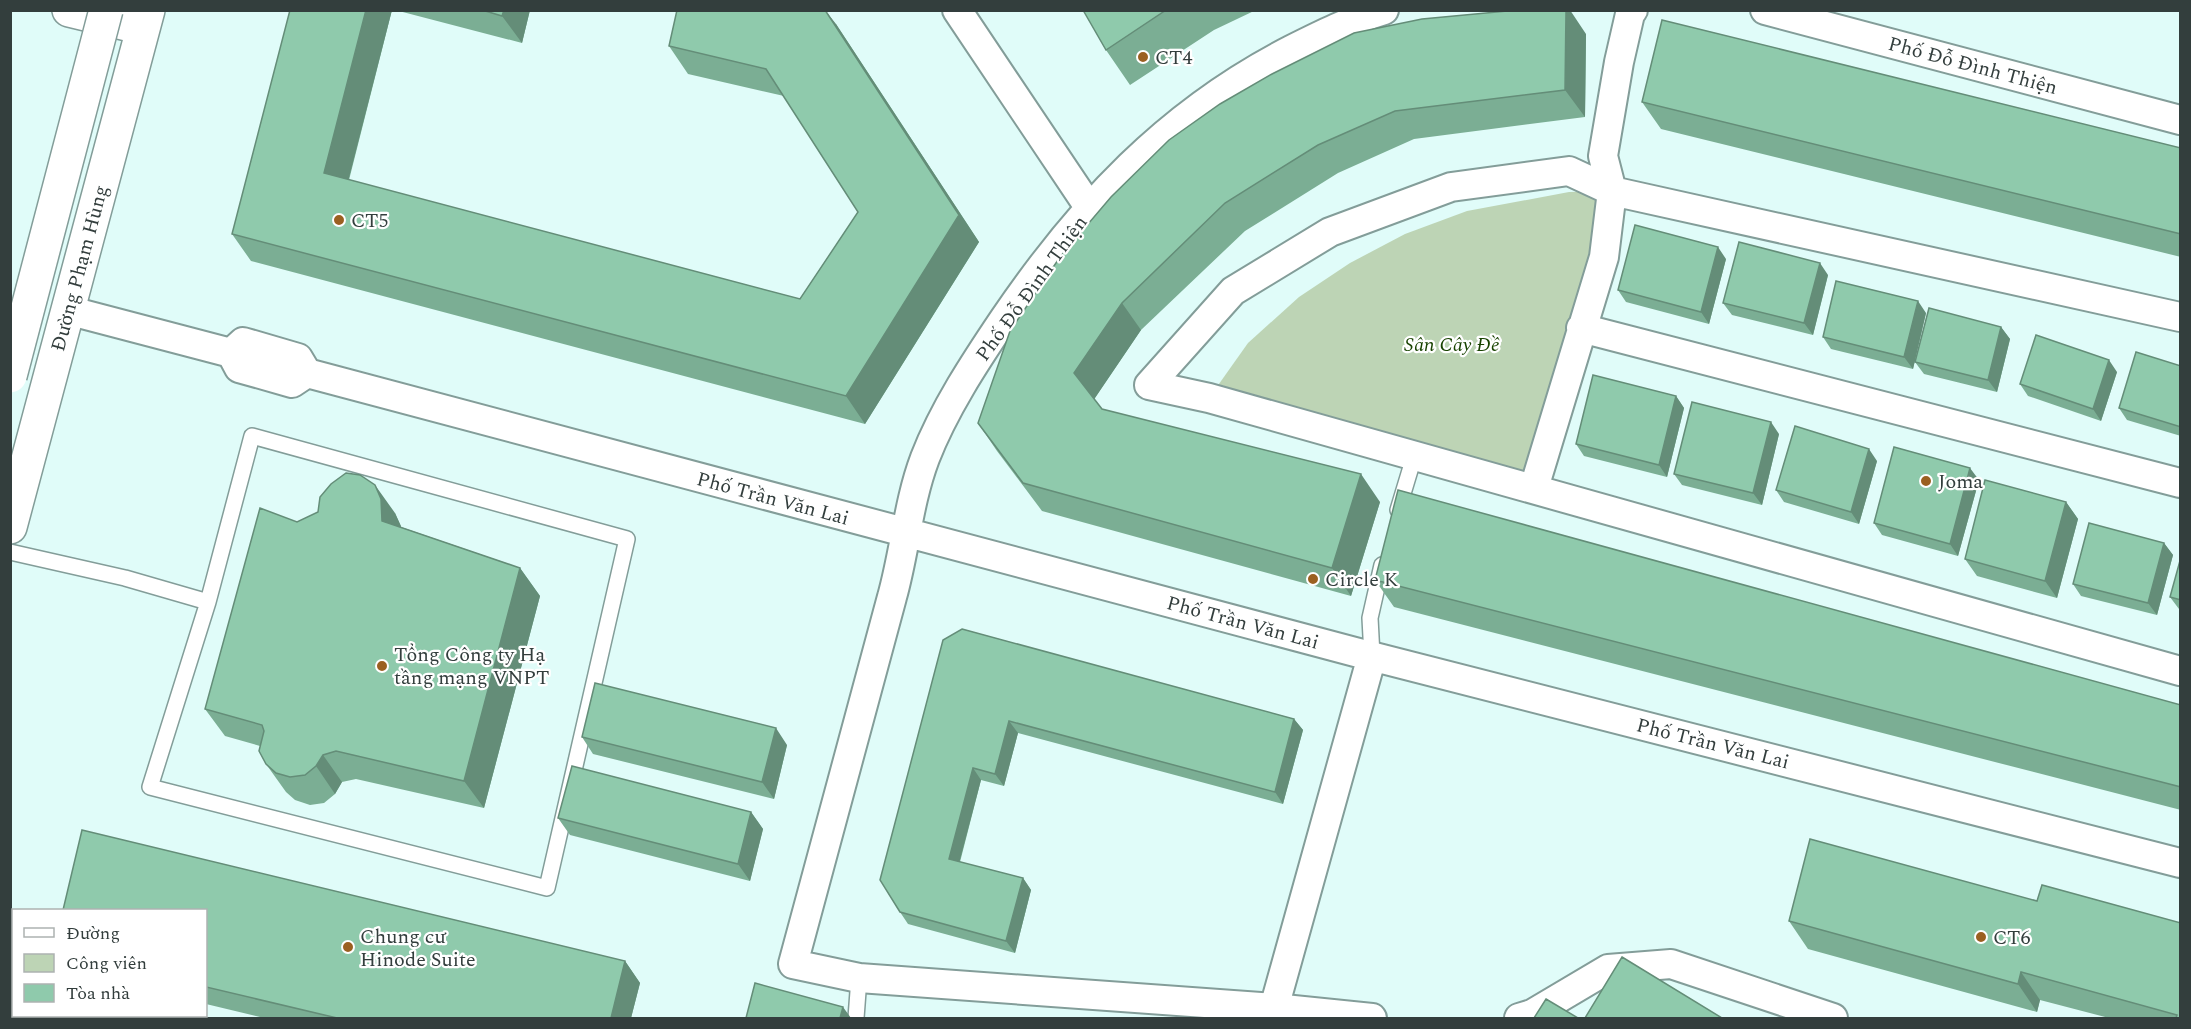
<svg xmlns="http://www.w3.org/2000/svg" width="2191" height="1029" font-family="Spectral,serif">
  <rect width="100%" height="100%" fill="#e0fcf9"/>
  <path fill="#bdd4b5" d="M1612 191 1534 488 1209 398 1248 343 1299 297 1350 263 1405 234 1467 211 1569 192Z"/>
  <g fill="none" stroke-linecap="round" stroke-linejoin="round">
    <defs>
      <path id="service" d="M252 436 627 539 547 888 150 787 208 602Z
        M1398 510 1414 457
        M10 552 125 578 208 602
        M1372 656 1370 618 1382 565
        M856 1018 859 978"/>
      <path id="minor" d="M957 10 1089 207
        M1765 10 2180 120
        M67 310 231 353 239 368 292 383 307 373
        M2180 317 1612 191 1569 171 1451 187 1330 232 1233 291 1149 385 1209 398 2180 671
        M1581 328 2180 483
        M231 353 243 342 298 358 307 373 1355 652 2180 863
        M1534 488 1604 257 1612 191 1603 156 1619 62 1630 14 1633 10
        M1372 656 1274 1008 859 978 793 964C826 841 859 719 892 597 905 551 908 503 925 458 944 409 975 362 1004 319 1081 206 1168 113 1291 50 1321 35 1351 20 1384 10
        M1274 1008 1372 1018
        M1519 1018 1532 1014 1608 969 1671 964 1833 1018"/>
      <path id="primary" d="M69 10 131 25
        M10 527 148 10"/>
    </defs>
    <use href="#service" stroke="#839d99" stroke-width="18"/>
    <use href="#minor" stroke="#839d99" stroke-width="32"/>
    <use href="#primary" stroke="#839d99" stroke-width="36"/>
    <use href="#service" stroke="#fff" stroke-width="15"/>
    <use href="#minor" stroke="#fff" stroke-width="28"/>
    <use href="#primary" stroke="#fff" stroke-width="33"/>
    <defs>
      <path id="motorway-bridge" d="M10 376 106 10"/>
    </defs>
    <use href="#motorway-bridge" stroke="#839d99" stroke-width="36" stroke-linecap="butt"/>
    <use href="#motorway-bridge" stroke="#fff" stroke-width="33"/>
  </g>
  <path fill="#7bae94" d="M392 10 349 180 800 299 858 212 784 96 688 74 669 46 836 24 979 242 865 424 251 261 232 234Z
    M395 10H530L522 43Z
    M1083 10H1256L1214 30 1130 85 1106 50Z
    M1354 33 1586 34 1585 117 1414 139 1338 173 1245 231 1141 330 1094 399 1102 409 1380 502 1351 596 1042 511 997 451 978 423Z
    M1642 102 2181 148V257L1661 129Z
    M1726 259 1709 324 1626 302 1618 290Z
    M1828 275 1813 335 1732 315 1723 303Z
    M1926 313 1913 369 1831 349 1823 337Z
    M2001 327 2010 339 1997 392 1924 374 1915 362Z
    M2181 366V436L2127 420 2119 408Z
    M2117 372 2101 421 2028 396 2020 384Z
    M1676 396 1684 408 1667 477 1584 456 1576 444Z
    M1779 434 1762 505 1682 485 1674 474Z
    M1877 461 1859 524 1784 502 1776 490Z
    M1979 480 1958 556 1882 535 1874 523Z
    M2066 502 2078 519 2057 598 1977 576 1965 559Z
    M318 512 395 513 401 527 520 568 540 596 484 808 356 779 342 782 335 794 324 803 310 805 295 800 286 792 266 764 260 746 225 736 205 709 297 522Z
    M2164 543 2173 555 2157 615 2081 596 2073 584Z
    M2181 557V609H2179L2170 597Z
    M1375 580 2181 705V810L1394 607Z
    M962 629 1294 719 1303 730 1283 804 1018 733 1004 786 981 780 960 862 1023 878 1031 890 1015 953 908 924 900 912Z
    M582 737 787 745 774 799 593 754Z
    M751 812 763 829 750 881 570 835 558 818Z
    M2037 901 2181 1018H2109L2040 1000 2037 1012 1808 949 1789 921Z
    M206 910 625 961 640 983 631 1018H264L206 1004Z"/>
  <path fill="#648d78" d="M366 10H392L343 201 324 173Z
    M504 10H530L522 43 502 16Z
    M825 10 836 24 979 242 865 424 846 396 959 215Z
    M1566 10H1570L1586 34 1585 117 1565 90Z
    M1718 247 1726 259 1709 324 1701 312Z
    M1820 263 1828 275 1813 335 1804 323Z
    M1918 301 1926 313 1913 369 1904 357Z
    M1122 303 1141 330 1093 401 1074 373Z
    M2001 327 2010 339 1997 392 1988 380Z
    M2109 360 2117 372 2101 421 2093 409Z
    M1676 396 1684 408 1667 477 1659 465Z
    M1771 422 1779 434 1762 505 1753 493Z
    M1869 449 1877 461 1859 524 1851 512Z
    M1970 468 1979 480 1958 556 1950 544Z
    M1361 474 1380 502 1351 596 1332 568Z
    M375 485 395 513 401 526V548L382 521Z
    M2066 502 2078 519 2057 598 2045 581Z
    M2164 543 2173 555 2157 615 2148 603Z
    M520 568 540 596 484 808 464 781Z
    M1294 719 1303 730 1283 804 1275 792Z
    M1009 721 1018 733 1004 786 995 774Z
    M776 728 787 745 774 799 762 782Z
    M323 755 342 782 335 794 316 766Z
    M973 768 981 780 957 871 949 859Z
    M751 812 763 829 750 881 738 864Z
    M1023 878 1031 890 1015 953 1006 941Z
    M625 961 640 983 631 1018H611Z
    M2021 972 2040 1000 2037 1012 2018 984Z
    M843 1007 851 1018H840Z"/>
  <path fill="#8fcaac" stroke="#648d78" stroke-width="1.5" d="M290 10H366L324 173 800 299 858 212 766 69 669 46 677 10H825L959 215 846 396 232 234Z
    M482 10H504L502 16Z
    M1083 10H1166L1106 50Z
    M1518 10H1566L1565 90 1395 111 1318 145 1225 203 1122 303 1074 373 1102 409 1361 474 1332 568 1023 483 978 423 1010 331 1060 257 1111 197 1169 140 1220 104 1272 74 1354 33 1422 19Z
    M1662 20 2181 148V234L1642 102Z
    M1635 225 1718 247 1701 312 1618 290Z
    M1739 242 1820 263 1804 323 1723 303Z
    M1836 281 1918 301 1904 357 1823 337Z
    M1929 308 2001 327 1988 380 1915 362Z
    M2036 335 2109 360 2093 409 2020 384Z
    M2136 352 2181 366V427L2119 408Z
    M1593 375 1676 396 1659 465 1576 444Z
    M1692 402 1771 422 1753 493 1674 474Z
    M1795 426 1869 449 1851 512 1776 490Z
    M1894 447 1970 468 1950 544 1874 523Z
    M346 473 360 475 375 485 381 499 382 521 520 568 464 781 336 751 323 755 316 766 305 775 290 777 276 773 266 764 259 751 264 731 262 725 205 709 260 508 297 522 318 512 320 497 331 484Z
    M1985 480 2066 502 2045 581 1965 559Z
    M1398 490 2181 705V787L1375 580Z
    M2089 523 2164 543 2148 603 2073 584Z
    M2181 557V600L2170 597Z
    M962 629 1294 719 1275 792 1009 721 995 774 973 768 949 859 1023 878 1006 941 900 912 880 880 943 640Z
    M595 683 776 728 762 782 582 737Z
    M572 766 751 812 738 864 558 818Z
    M82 830 625 961 611 1018H337L206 987V910H63Z
    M1810 839 2037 901 2042 885 2181 923V1018H2176L2177 1015 2021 972 2018 984 1789 921Z
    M1622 957 1722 1018H1585Z
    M755 983 843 1007 840 1018H746Z
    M1546 999 1578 1018H1534Z"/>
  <g fill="#9b6021" stroke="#fff" stroke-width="2">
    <circle cx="1143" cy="57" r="6"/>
    <circle cx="339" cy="220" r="6"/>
    <circle cx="1926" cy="481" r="6"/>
    <circle cx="1313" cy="579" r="6"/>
    <circle cx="382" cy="666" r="6"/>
    <circle cx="1981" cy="937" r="6"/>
    <circle cx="348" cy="947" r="6"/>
  </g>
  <g text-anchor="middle" stroke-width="4.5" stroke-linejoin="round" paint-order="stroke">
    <g font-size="20" fill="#333e3d" stroke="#fff" text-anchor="start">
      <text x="1155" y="64">CT4</text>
      <text x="351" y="227">CT5</text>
      <text x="1938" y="488">Joma</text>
      <text x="1325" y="586">Circle K</text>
      <text x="394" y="661">Tổng Công ty Hạ<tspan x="394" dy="23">tầng mạng VNPT</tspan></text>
      <text x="360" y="943">Chung cư<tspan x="360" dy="23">Hinode Suite</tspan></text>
      <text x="1993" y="944">CT6</text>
    </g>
    <g font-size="20" fill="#333e3d" stroke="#fff">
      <text transform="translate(1973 65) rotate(15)" y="7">Phố Đỗ Đình Thiện</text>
      <text transform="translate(79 268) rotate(-75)" y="7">Đường Phạm Hùng</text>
      <text transform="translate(1031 288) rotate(-54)" y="7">Phố Đỗ Đình Thiện</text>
      <text transform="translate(773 498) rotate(15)" y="7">Phố Trần Văn Lai</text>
      <text transform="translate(1243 622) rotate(15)" y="7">Phố Trần Văn Lai</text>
      <text transform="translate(1713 743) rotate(14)" y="7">Phố Trần Văn Lai</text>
    </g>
    <g font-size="20" font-style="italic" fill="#184300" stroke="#fff">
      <text x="1452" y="351">Sân Cây Đề</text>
    </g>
  </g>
  <rect width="2191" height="1029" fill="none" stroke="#333e3d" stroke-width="24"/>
  <rect x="12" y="909" width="195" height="108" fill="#ffffff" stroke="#adb2b1" stroke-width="1.5"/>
  <rect x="24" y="928" width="30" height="9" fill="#ffffff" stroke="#adb2b1" stroke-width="1.5"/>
  <text x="66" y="939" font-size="18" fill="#333e3d">Đường</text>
  <rect x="24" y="954" width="30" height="18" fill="#bdd4b5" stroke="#adb2b1" stroke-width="1.5"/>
  <text x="66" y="969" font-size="18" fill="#333e3d">Công viên</text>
  <rect x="24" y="984" width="30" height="18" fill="#8fcaac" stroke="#adb2b1" stroke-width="1.5"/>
  <text x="66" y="999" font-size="18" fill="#333e3d">Tòa nhà</text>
</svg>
